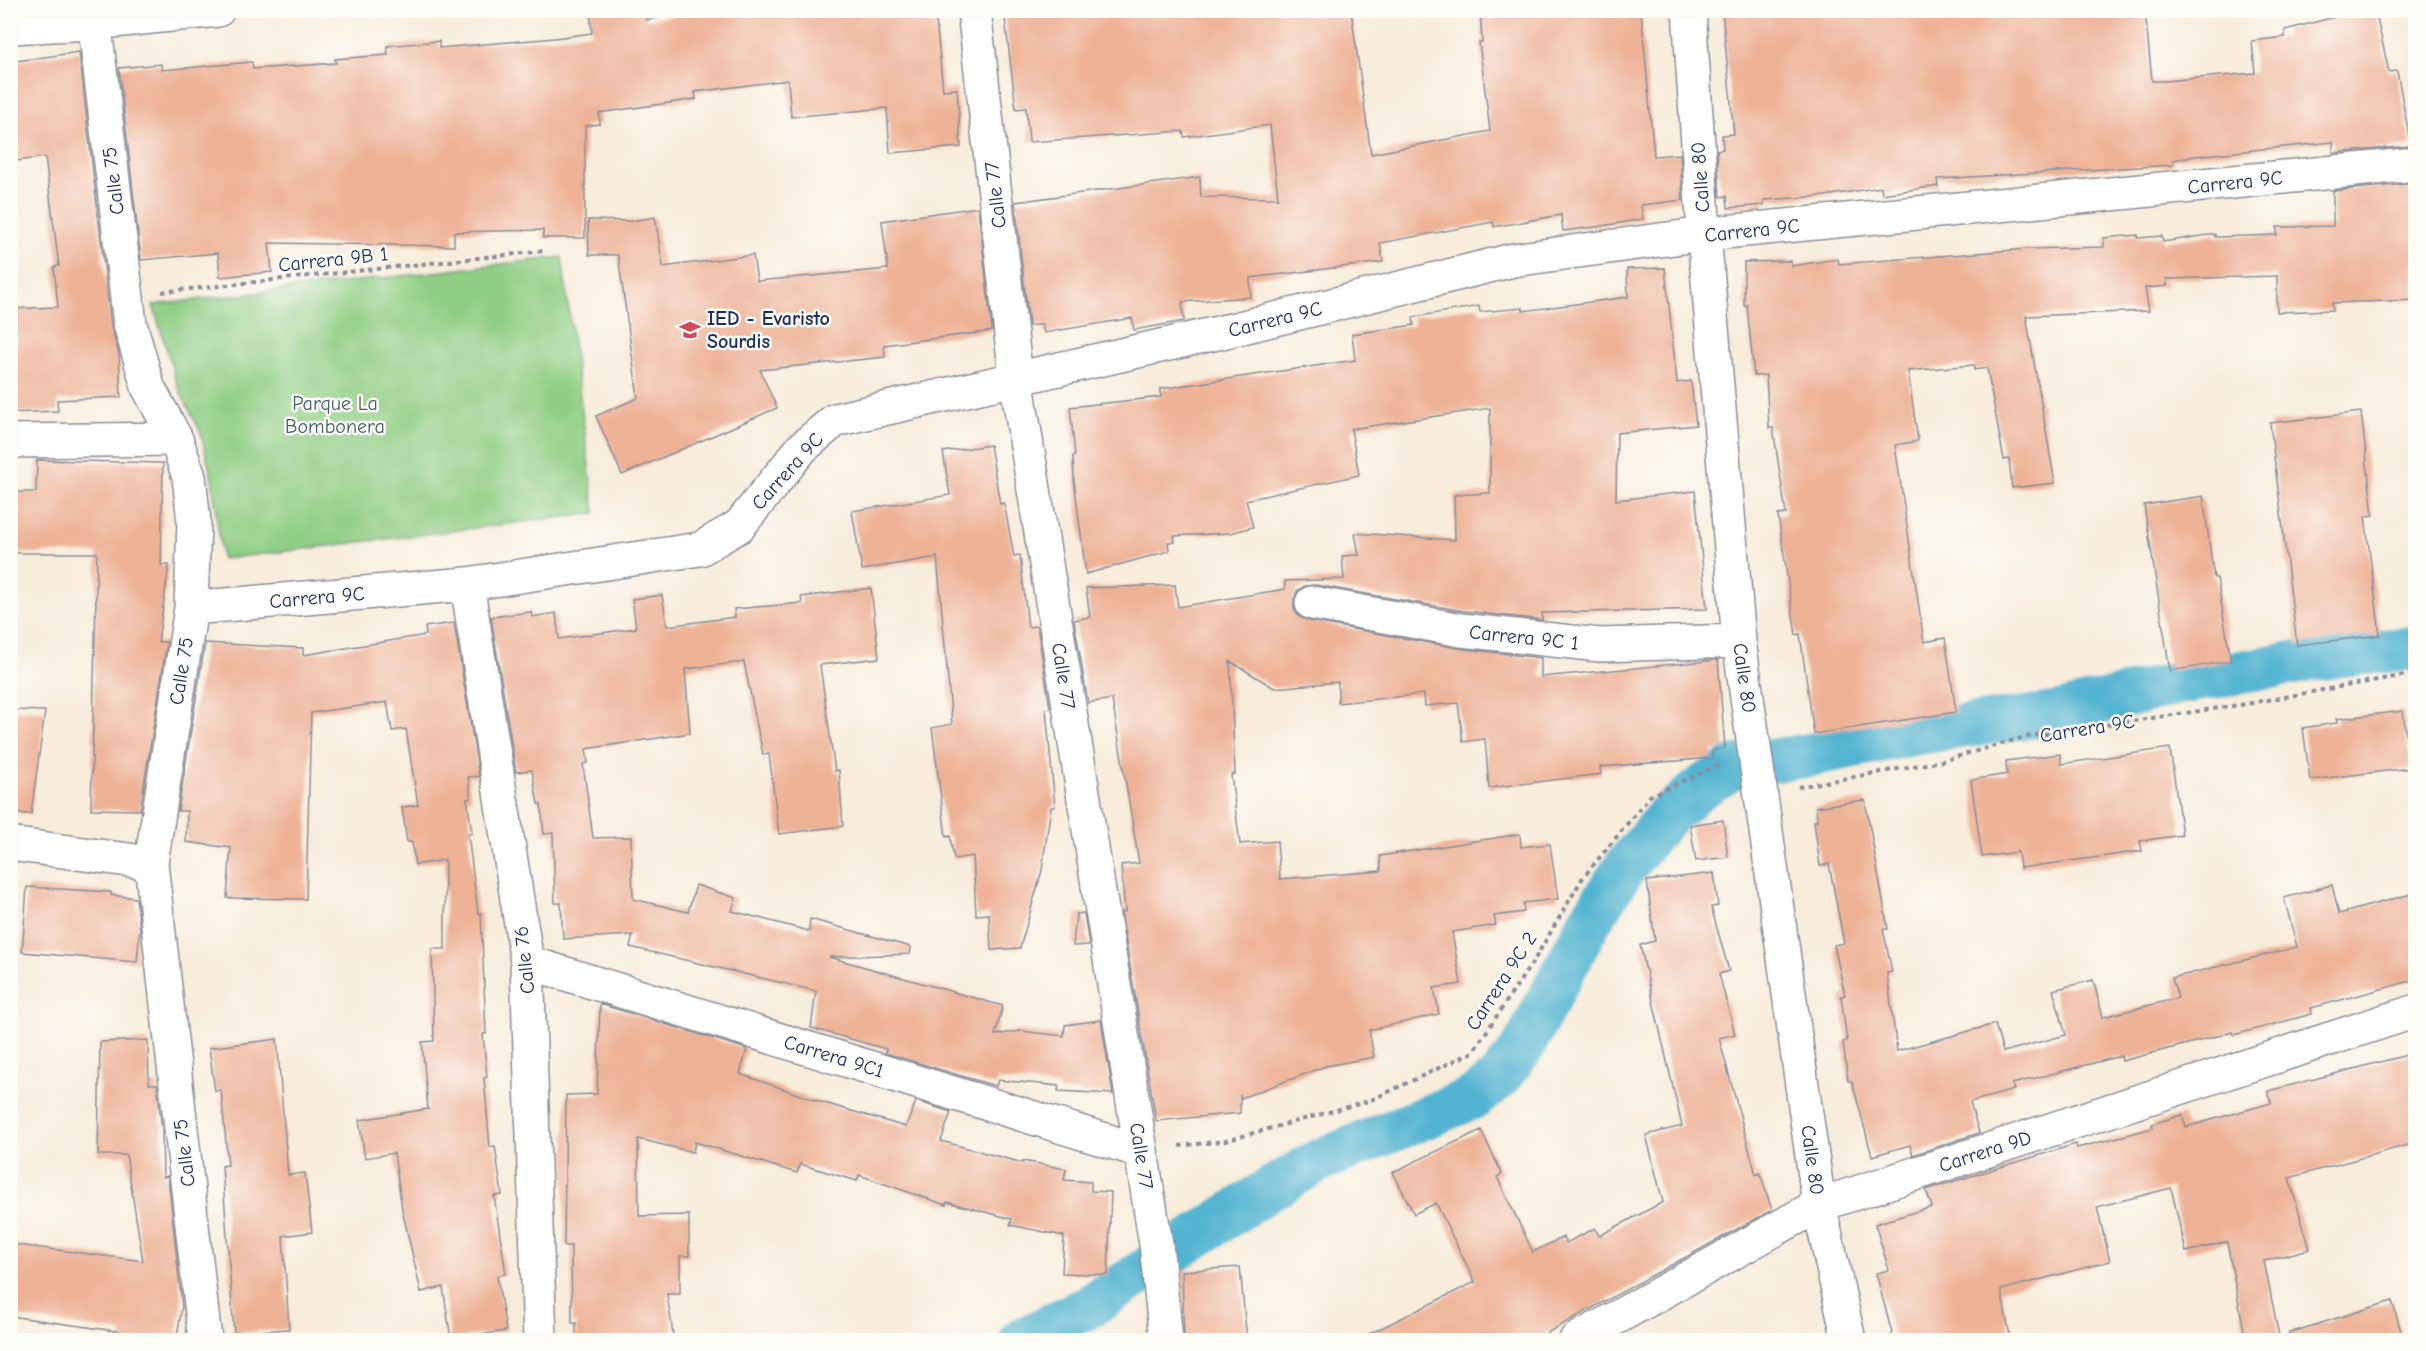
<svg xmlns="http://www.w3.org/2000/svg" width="2426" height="1351" font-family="'Comic Neue',sans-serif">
  <rect width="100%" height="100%" fill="#fdfcf7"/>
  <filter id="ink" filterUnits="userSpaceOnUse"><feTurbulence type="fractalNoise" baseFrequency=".0167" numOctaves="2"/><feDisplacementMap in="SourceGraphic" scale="12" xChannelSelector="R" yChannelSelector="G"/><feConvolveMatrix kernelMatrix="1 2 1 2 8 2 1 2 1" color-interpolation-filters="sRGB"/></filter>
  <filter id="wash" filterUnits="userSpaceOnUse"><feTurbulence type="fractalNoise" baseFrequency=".008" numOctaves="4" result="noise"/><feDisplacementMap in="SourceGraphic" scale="24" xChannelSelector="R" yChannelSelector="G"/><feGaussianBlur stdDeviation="1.35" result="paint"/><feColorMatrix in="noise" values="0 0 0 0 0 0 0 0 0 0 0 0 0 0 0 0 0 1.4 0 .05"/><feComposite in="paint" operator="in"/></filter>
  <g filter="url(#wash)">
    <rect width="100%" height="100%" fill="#f8ecda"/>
    <path fill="#90ce84" stroke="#567e71" stroke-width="1.5" d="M562 257 595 513 222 559 212 479 201 433 178 387 153 305Z"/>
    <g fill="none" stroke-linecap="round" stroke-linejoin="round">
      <path stroke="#52b4d1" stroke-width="44" d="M1021 1340 1090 1306 1265 1192 1316 1162 1475 1097 1497 1080 1522 1049 1591 919 1627 864 1667 816 1702 787 1736 766 1810 755 1923 732 2059 713 2178 683 2339 655 2416 648"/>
    </g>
    <g id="blocks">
      <path fill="#eeb297" d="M590 10H645L646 20 708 10H935L943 90 957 89 961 147 890 153 887 108 791 117 788 80 695 92 696 99 599 113 600 124 585 126V238H543V230L454 232V246L269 243 272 272 220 277 218 253 141 260 119 68 161 64 162 70 252 62 253 69 336 63 335 59 388 55 387 46 439 41V48L555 38 592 33Z
        M1004 10H1351L1371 154 1490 131 1479 42H1482L1480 10H1641L1654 156 1680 154 1683 200 1641 205 1643 219 1596 227 1563 231 1561 215 1494 227 1493 222 1380 243 1383 262 1250 278 1251 297 1182 302 1184 321 1134 330 1132 318 1044 333 1042 324 1029 326 1015 202 1200 177 1201 197 1278 198 1270 125 1184 137 1183 131 1029 142 1026 108 1016 109Z
        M1722 10H2145L2152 81H2165L2255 73 2252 41 2285 37V30L2361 10H2375L2389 72 2397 71 2411 146 2333 153V142L2195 156 2173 160V165L1937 179 1938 186 1882 194 1881 187 1825 196 1764 200V205L1728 208 1727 196 1720 197 1717 150 1723 149 1722 135 1734 134Z
        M79 52 111 326 119 354 121 397 57 400 58 411 10 413V309L58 307 54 267 59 266 45 157 10 162V62Z
        M2415 183V300L2332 303 2333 310 2277 312V276L2166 279 2167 286 2145 288 2149 311 2026 316 2055 483 2012 488 2009 459 2004 460 1987 368 1974 370V365L1908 371 1918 441 1895 445 1924 642 1945 638 1956 712 1814 734 1800 634 1796 635 1778 515 1786 514 1773 428H1769L1766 375 1754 376 1747 305H1744V262L1791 261V266L1838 259 1839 264 2027 249 2104 247V238L2138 235V238L2162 236 2163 242 2215 234V237L2277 235V227L2333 226V191Z
        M978 207 992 331 884 345 885 357 760 370 777 408 622 475 596 416 638 398 618 255H589L588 220 632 221 655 217 663 267 753 255 757 281 888 269 882 221Z
        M1665 268 1677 383 1691 381 1696 425 1617 433 1616 500 1695 491 1707 609 1542 613V620L1464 611 1315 585 1305 586 1297 591 1294 600V609L1299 617 1309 621 1458 648 1541 658V677L1718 660 1725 748 1712 751 1713 758 1600 767 1601 774 1489 788 1485 739 1463 742 1458 703 1425 706 1424 694 1338 703V682L1274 688 1230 661 1235 774 1231 775 1240 844 1277 841 1280 879 1381 871 1380 856 1520 834 1521 847 1550 844 1558 899 1523 903 1524 912 1494 916 1496 925 1452 932 1461 984 1434 988 1439 1014 1369 1030 1374 1057 1326 1066 1241 1098 1240 1095V1113L1156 1121 1121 912H1125L1121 865 1139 863 1112 699 1088 703 1074 620 1090 617 1086 588 1175 585 1178 607 1285 589V581L1344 579 1342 556 1359 555 1355 533 1455 540 1454 495 1490 493V408L1351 429 1359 475 1246 500 1253 527 1231 533 1174 536 1175 542H1168L1169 551 1086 574 1074 480 1073 456H1075L1070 407 1161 397 1160 389 1355 360 1352 334 1414 325 1413 317 1479 306 1480 312 1523 308V311L1628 297 1627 269Z
        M2361 412 2373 515 2365 516 2380 635 2297 645 2270 423Z
        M990 445 1000 504 1004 503 1014 556 1020 555 1028 627 1037 626 1050 708 1046 709 1055 807H1051L1042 870 1020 948 991 950 989 914 976 915 973 856 954 859 950 836 946 837 932 728 952 724 937 557 862 570 852 511 950 495 943 452Z
        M37 460 163 463 161 565H169L158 642H167L140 810 91 809 97 553H10V492H36Z
        M2203 496 2214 578H2217L2231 661 2170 671 2144 505Z
        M871 588 879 658 820 665 835 771 839 770 843 826 779 834 769 754 763 755 744 662 685 669 690 733 586 749 588 763 583 764 593 838 631 837 633 899 688 912 696 885 736 898 732 911 809 931 810 919 911 947 910 954 829 957 1003 1006 995 1035 1020 1031 1064 1036 1065 1025 1101 1020 1113 1094 1058 1091 1059 1086 998 1080 996 1086 975 1080 885 1053 886 1049 811 1028 816 991 630 947 633 935 563 939 561 903H555L553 833 544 834 541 804H538L532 770 516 772 491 617 531 612 532 617 556 613 559 639 636 628 632 599 662 595 667 626 735 617 734 609 802 603 801 597Z
        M454 623 479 776 468 777 471 798 467 799 472 833 468 834 478 913H481L486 1034H483L487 1077 484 1078 490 1147 495 1146 502 1195 494 1196 506 1274 497 1276 506 1331 451 1339 443 1287 421 1292 402 1209 394 1153 365 1158 359 1120 428 1109 422 1042 434 1041 432 949H445V860L415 865 412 842H407L402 807 418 805 406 729 392 731 387 702 311 713 306 899 227 898 231 848 186 842 187 811H178L205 643 303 648V655L426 635 425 627Z
        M10 710 45 711 31 814 10 813Z
        M2403 711 2411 768 2310 780 2303 728 2337 723 2336 719Z
        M2170 748 2182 835 2140 841 2142 851 2020 868 2018 852 1982 857 1971 780 2007 774 2006 761 2060 754 2061 764Z
        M1865 800 1888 929H1883L1892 972 1887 973 1897 1051 1995 1024 2003 1052 2066 1035 2053 990 2093 980 2103 1017 2178 998 2172 978 2297 947 2284 898 2332 885 2339 914 2415 893V980L2311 1008 2312 1014 2234 1035 2233 1032 2122 1061 2121 1056 2012 1084 2014 1090 1970 1102 1979 1133 1913 1155 1910 1145 1872 1156 1852 1081H1848L1843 1042 1847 1041 1841 996 1845 995 1834 945 1844 943 1829 864 1820 866 1814 821H1817L1816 807Z
        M1723 820 1728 857 1696 861 1690 825Z
        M1714 873 1718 906 1711 907 1729 971 1719 974 1735 1034 1719 1038 1756 1175 1760 1173 1772 1210 1532 1341H1355L1475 1282 1436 1203 1414 1214 1393 1172 1481 1130 1502 1174 1497 1177 1533 1252 1563 1237 1566 1243 1595 1228 1599 1236 1663 1202 1646 1135 1682 1126 1640 945 1655 941 1647 881Z
        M27 887 111 892V895L136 898 140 929 137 962 22 952Z
        M1084 913 1089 945 1073 946 1076 914Z
        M600 1004 747 1049 740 1074 821 1102 906 1127 916 1101 951 1112 941 1141 1023 1163V1161L1066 1169 1064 1180 1091 1182V1191L1111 1192 1108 1275 1062 1273 1064 1236 1010 1225 1012 1219 947 1202 946 1205 859 1175 857 1181 800 1164 797 1173 695 1142 693 1152 638 1139 639 1216 689 1215V1256H680V1294H667L674 1341H576V1323H572L571 1246H564L566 1095 597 1094Z
        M277 1039 288 1175 305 1173 312 1232 283 1236 289 1329 234 1333 222 1166 228 1165 221 1090 215 1091 209 1048Z
        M148 1040 149 1084H157L162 1131 163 1177 168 1176 182 1307 176 1341H121L122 1332 10 1316V1244L143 1261 126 1155H98L100 1042Z
        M2415 1053V1143L2289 1178 2310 1249 2264 1261 2280 1341H2246L2227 1242 2186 1252 2171 1188 2097 1207 2110 1261 2001 1290 2011 1341H1894L1876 1273 1889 1270 1875 1224 1932 1207 1926 1190 2076 1144 2077 1148 2153 1128 2152 1124 2182 1115 2186 1127 2271 1103 2268 1091Z
        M1240 1267 1247 1341H1184L1182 1271Z
        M2392 1301 2404 1341H2290L2289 1333Z"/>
    </g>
  </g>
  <g filter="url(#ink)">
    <use href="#blocks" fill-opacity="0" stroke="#8a8e9c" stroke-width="1.5"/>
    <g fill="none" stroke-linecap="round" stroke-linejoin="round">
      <defs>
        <path id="minor" d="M93 10 130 324 148 387 176 439 189 477 194 522 191 608 151 863 205 1340
          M974 10 1016 378 1156 1244 1166 1340
          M1689 10 1704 234 1739 641 1819 1205 1849 1340
          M10 27 94 23 218 10
          M10 441 176 439
          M467 584 527 962 540 1340
          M1312 603 1461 630 1600 645 1739 641
          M191 608 467 584 700 549 739 526 802 448 835 420 1235 329 1513 260 1704 234 2416 164
          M10 844 151 863
          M527 962 1141 1151
          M1576 1340 1819 1205 2416 1011"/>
      </defs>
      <use href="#minor" stroke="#8a8e9c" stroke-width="36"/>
      <path stroke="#8a8e9c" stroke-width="4" stroke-dasharray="4.5 4.5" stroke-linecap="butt" d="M162 292 543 251
        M1798 787 1942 761 2025 737 2246 704 2416 673
        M1179 1146 1225 1141 1369 1101 1473 1052 1536 957 1582 879 1650 796 1719 765"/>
      <use href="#minor" stroke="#fff" stroke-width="33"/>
    </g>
  </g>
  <defs>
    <symbol id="school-bare" viewBox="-9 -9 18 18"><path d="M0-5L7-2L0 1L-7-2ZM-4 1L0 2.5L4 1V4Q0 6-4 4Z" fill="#d1495b" stroke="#fdfcf7" stroke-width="2.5" paint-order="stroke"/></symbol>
  </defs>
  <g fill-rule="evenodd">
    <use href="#school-bare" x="675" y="315" width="30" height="30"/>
  </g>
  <g text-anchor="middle" stroke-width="5" stroke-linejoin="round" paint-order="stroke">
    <g font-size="20" fill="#1b2f5e" stroke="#fdfcf7">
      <text transform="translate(1700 177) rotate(-94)" y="7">Calle 80</text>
      <text transform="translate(113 181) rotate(-97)" y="7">Calle 75</text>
      <text transform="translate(2235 182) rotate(-6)" y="7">Carrera 9C</text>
      <text transform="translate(995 195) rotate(-97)" y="7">Calle 77</text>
      <text transform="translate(1752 230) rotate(-6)" y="7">Carrera 9C</text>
      <text transform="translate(333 259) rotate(-6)" y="7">Carrera 9B 1</text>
      <text transform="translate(1275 319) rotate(-14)" y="7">Carrera 9C</text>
      <text transform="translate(787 471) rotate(-48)" y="7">Carrera 9C</text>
      <text transform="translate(317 597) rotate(-5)" y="7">Carrera 9C</text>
      <text transform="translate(1524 637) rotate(6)" y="7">Carrera 9C 1</text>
      <text transform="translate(181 671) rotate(-81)" y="7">Calle 75</text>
      <text transform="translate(1064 676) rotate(81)" y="7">Calle 77</text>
      <text transform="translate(1745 678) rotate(82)" y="7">Calle 80</text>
      <text transform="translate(2087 728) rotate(-9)" y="7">Carrera 9C</text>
      <text transform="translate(524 960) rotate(-96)" y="7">Calle 76</text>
      <text transform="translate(1501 981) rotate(-57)" y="7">Carrera 9C 2</text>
      <text transform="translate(834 1056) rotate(17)" y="7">Carrera 9C1</text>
      <text transform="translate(1985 1151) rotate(-18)" y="7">Carrera 9D</text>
      <text transform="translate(184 1153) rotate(-97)" y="7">Calle 75</text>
      <text transform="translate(1142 1156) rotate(81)" y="7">Calle 77</text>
      <text transform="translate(1813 1160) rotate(82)" y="7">Calle 80</text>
    </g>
    <g font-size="20" font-weight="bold" fill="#1b2f5e" stroke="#fdfcf7" text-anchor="start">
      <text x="707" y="325">IED - Evaristo<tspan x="707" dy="23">Sourdis</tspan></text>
    </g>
    <g font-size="20" fill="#3e5f69" stroke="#fdfcf7">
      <text x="335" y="410">Parque La<tspan x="335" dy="23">Bombonera</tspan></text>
    </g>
  </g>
  <rect width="2426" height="1351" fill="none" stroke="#fdfcf7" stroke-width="36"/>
</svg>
